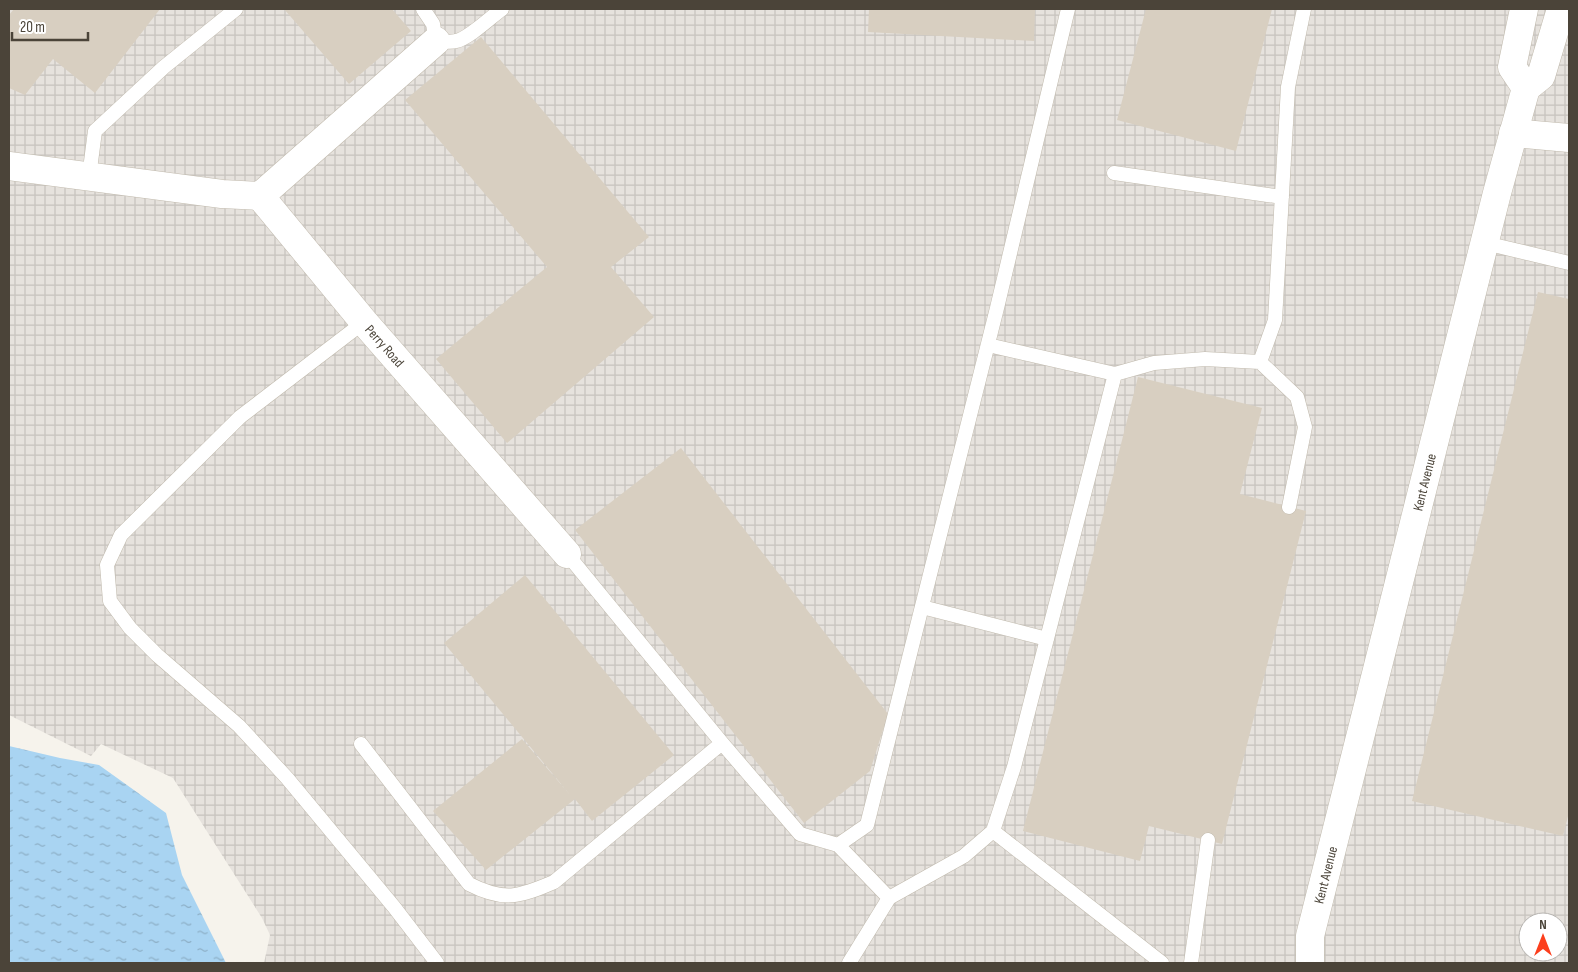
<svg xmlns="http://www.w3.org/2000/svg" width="1578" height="972" font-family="'Sofia Sans Condensed',sans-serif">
  <defs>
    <pattern id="industrial-grid" width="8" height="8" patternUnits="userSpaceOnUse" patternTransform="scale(1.25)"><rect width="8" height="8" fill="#e6e2dd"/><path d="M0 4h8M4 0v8" fill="none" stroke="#c7c3be"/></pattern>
    <pattern id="water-ripples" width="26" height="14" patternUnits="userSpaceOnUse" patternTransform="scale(1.25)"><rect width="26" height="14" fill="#a9d4f2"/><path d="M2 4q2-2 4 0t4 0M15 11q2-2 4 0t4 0" fill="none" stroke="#8caec5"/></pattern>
  </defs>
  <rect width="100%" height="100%" fill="#f6f3ec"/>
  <path fill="url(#industrial-grid)" fill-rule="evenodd" d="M9 9H1569V963H264L270 935 262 918 173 778 101 744 91 756 9 715ZM1528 922H1558V952H1528Z"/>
  <path fill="url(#water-ripples)" d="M9 746 60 758 99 765 166 813 182 875 226 963H9Z"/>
  <path fill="#d8cfc1" d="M14 9H160L95 93 53 59 25 95 9 88V15Z
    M284 9H392L411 31 349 84Z
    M869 9H1035L1034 41 868 32Z
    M1146 9H1272L1236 151 1117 120Z
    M481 37 649 237 611 267 654 317 507 443 436 359 547 267 405 100Z
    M1538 292 1569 299V812L1563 836 1412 801Z
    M1138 377 1262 408 1240 494 1306 511 1222 844 1149 826 1140 861 1023 831Z
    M681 448 888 714 870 771 804 823 575 530Z
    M525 575 674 755 592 821 575 799 486 870 433 811 522 739 571 796 444 643Z"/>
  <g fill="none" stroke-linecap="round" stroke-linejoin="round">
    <defs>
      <path id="service" d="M423 9 433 24 436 41C442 41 450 43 456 41 468 39 491 17 502 9
        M1114 173 1282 197
        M89 177 95 131 164 67 236 9
        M1485 243 1569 263
        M364 322 240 417 121 535 107 565 110 601 130 628 157 655 239 726 287 778 394 907 437 963
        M988 345 1115 374 1154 363 1205 359 1260 362 1275 320 1288 87 1304 9
        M1260 362 1297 397 1305 427 1289 507
        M567 554 722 743 800 834 838 845 867 825 997 308 1068 9
        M922 607 1047 639
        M361 744 469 884C504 902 519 897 554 882L722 743
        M993 831 1162 963
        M838 845 889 898 849 963
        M889 898 964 856 993 831 1014 767 1115 374
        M1191 963 1208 840"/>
      <g id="minor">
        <path d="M1524 9 1512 67 1526 88"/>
        <path d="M1513 133 1569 138"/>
        <path d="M9 166 222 194 260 196 436 41"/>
        <path id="s1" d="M260 196 364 322 567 554"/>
        <path id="s2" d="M1310 963V936L1497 193 1526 88 1541 76 1561 9"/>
      </g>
    </defs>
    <use href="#service" stroke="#c2bbae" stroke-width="15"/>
    <use href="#minor" stroke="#c2bbae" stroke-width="29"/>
    <use href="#service" stroke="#fff" stroke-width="14"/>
    <use href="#minor" stroke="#fff" stroke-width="28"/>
  </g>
  <g text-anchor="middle" stroke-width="4" stroke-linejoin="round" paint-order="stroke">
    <g font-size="14" fill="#4b4439" stroke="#fff">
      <text dy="5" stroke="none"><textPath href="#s1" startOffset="195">Perry Road</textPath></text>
      <text dy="5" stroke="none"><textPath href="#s2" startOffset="495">Kent Avenue</textPath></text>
      <text dy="5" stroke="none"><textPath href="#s2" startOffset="90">Kent Avenue</textPath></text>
    </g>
  </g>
  <rect width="1578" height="972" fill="none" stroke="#4b4439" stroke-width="20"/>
  <g transform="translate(1543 937)"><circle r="24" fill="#ffffff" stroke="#b7b4b0"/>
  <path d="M0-4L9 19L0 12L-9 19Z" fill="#fc3f1d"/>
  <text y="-8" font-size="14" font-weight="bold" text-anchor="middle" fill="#4b4439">N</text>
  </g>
  <path d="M12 32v8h76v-8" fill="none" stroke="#4b4439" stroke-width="2.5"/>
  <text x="20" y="32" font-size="15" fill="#4b4439" stroke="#ffffff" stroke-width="4" paint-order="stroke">20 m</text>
</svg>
